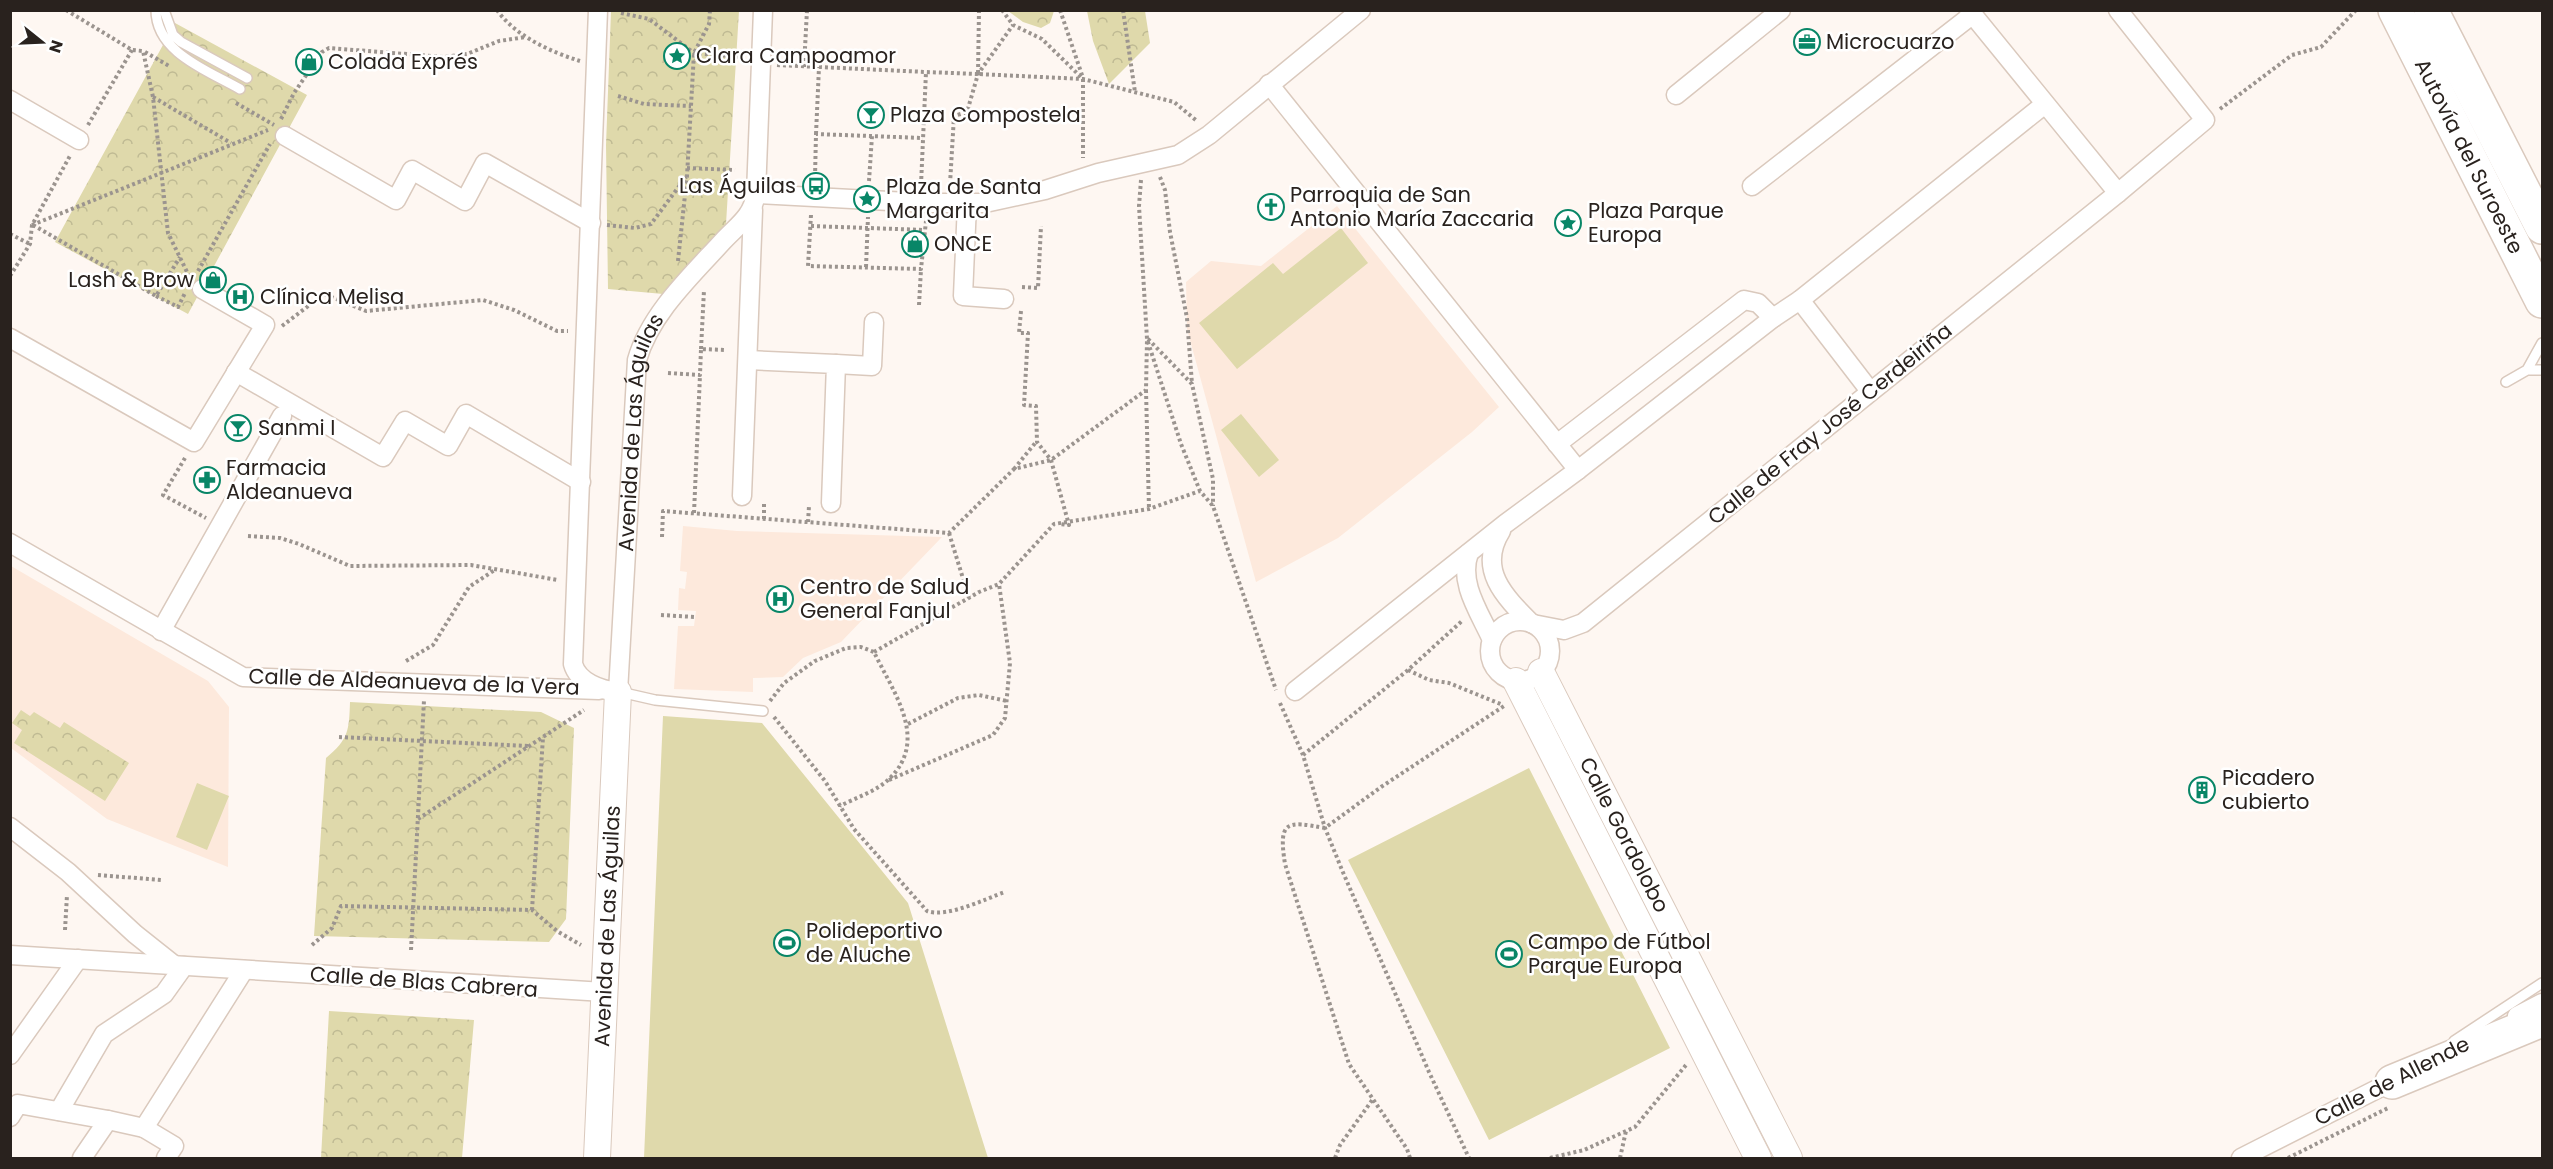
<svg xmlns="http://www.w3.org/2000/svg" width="2553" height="1169" font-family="Poppins,sans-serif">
  <defs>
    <pattern id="forest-crowns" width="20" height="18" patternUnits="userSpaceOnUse" patternTransform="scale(1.5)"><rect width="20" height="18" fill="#dfd9ab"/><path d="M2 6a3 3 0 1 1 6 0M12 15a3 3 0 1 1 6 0" fill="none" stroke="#bfba93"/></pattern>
  </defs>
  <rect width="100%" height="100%" fill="#fef7f2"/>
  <path fill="#fde9dc" d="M1337 206 1499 407 1472 432 1338 538 1256 582 1187 329 1186 282 1211 261 1261 266Z
    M683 526 737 531 942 537 841 642 803 658 783 677 753 678V692L674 689 678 626H694L696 611 678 610 679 588 685 589 687 572 680 571Z
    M11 566 208 681 229 707 228 867 107 819 11 748Z"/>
  <path fill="#dfd9ab" d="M1341 228 1368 263 1237 369 1199 323 1273 263 1283 274Z
    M1241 414 1279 460 1259 477 1221 430Z
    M663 716 762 723 908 903 988 1158H644Z
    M1529 768 1670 1048 1489 1140 1348 860Z
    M197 783 229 796 207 850 176 837Z"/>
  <path fill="url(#forest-crowns)" d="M611 11H739L726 224 663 294 608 289 606 145Z
    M1008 11H1054L1050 23 1041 28 1023 22Z
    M1087 11H1145L1150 43 1109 84 1093 41Z
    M175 23 307 95 188 314 55 242Z
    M350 702 541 712 574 728 566 919 549 942 314 936 326 758C349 739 349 730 350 702Z
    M21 710 30 716 34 712 60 728 64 722 129 763 105 801 14 743 22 730 12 723Z
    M329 1011 474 1020 462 1158H321Z"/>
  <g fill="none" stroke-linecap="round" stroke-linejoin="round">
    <defs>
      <path id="lane" d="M156 10C156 53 209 71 240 89
        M164 10 173 35 181 42 247 78
        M2542 343 2527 370H2542
        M2506 382 2527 370
        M620 692 655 700 763 711
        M2454 1041 2542 983"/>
      <g id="street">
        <path id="s1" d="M598 10 573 664C578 682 600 690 618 692L637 360C650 314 691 276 723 241 738 225 752 217 756 194L763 10"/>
        <path d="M1969 10 2118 193"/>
        <path d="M1269 84 1578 470 1505 524 1295 691"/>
        <path d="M1676 95 1781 10"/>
        <path d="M10 100 79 140"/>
        <path d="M285 136 396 200 412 170 465 201 485 163 591 223"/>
        <path d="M1752 186 1972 15"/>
        <path d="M756 194 927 203H985L1045 190 1098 173 1178 155 1209 135 1361 10"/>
        <path d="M967 204 963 296 1004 299"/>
        <path d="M1800 300 1870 391"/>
        <path d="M10 338 194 442 265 325 202 289"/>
        <path d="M748 360 836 364 831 503"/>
        <path d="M836 364 872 366 874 322"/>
        <path d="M236 372 383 457 405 421 448 446 466 414 581 482"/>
        <path d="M1557 444 1744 300 1758 303 1773 318"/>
        <path d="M1578 470 1773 318 1800 300 2045 104"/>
        <path d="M742 496 753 210"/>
        <path d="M1501 531C1477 569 1504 596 1531 623"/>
        <path d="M10 543 243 677 599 690"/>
        <path d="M1469 553C1458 583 1480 613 1492 640"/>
        <circle cx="1520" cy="651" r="30"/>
        <path d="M1533 624 1564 630 1583 623 2118 193 2205 120 2118 10"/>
        <path d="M161 631 282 416"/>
        <path d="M10 827 68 872 135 934 174 965"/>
        <path d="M10 955 604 992"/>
        <path d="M2517 1016 2542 1003"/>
        <path d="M10 1055 78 959"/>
        <path d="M59 1111 104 1034 164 994 184 966"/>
        <path d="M10 1117 18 1104 108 1120 82 1158"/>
        <path d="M108 1120 144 1128"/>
        <path d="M166 1158 174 1146 144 1128 244 970"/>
        <path d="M2241 1158 2397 1079"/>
      </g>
      <g id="secondary">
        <path id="s2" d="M1541 672 1789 1158"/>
        <path d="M1516 681 1758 1158"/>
        <path id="s3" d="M597 1158 618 692"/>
      </g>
      <g id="highway">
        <path id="s4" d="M2395 10 2542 301"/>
        <path d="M2431 10 2542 227"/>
        <path d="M2392 1082 2542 1020"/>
      </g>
    </defs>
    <use href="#lane" stroke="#dac9bd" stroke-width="12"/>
    <use href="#street" stroke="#dac9bd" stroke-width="21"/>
    <use href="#secondary" stroke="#dac9bd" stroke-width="28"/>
    <use href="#highway" stroke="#dac9bd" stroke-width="36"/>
    <path stroke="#9b948f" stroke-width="4" stroke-dasharray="3 3" stroke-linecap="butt" d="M66 10 132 50 143 51 153 97 168 233 189 276
      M497 10C515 36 551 52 580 61
      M979 10 978 74 1083 79 1174 102 1197 121
      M1002 10 1013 25 1042 39 1083 79V158
      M1060 10 1083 78
      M1123 10 1135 92
      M621 13 649 19 694 53 742 57
      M145 52 169 66
      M777 65 926 72
      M804 67 807 10
      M618 96 644 104 691 106
      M153 97 231 143
      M236 103 274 125
      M2220 109 2292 55 2321 47 2356 10
      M281 119 294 93 322 52 329 48 444 57 467 54 499 41 526 37
      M88 125 132 50
      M816 134 819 67
      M687 168 735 170
      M815 177 816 134 923 138
      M1160 177 1165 190 1170 232 1187 318 1192 384
      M1141 180 1139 206 1147 339 1181 444 1200 491
      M869 181 872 136
      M950 184 954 116 967 112 978 74 1013 25
      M921 185 926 72 978 74
      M811 215 808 266 921 269 926 221
      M32 225 268 130
      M33 225 156 296 180 257
      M607 225 635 228 651 224 686 177
      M811 226 925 230
      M10 234 30 244
      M678 261 687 176 694 53 709 24 710 10
      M866 267 868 217
      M198 271 270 144
      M10 276 30 244 32 225 71 154
      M1022 287 1038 288 1041 226
      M156 296 178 307 185 293
      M919 305 921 269
      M1021 311 1019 333H1028L1024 405 1036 406 1037 442 1051 460 1069 525 1060 524
      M282 326 324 294 366 311 483 300 514 310 557 331H568
      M1148 339 1192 384 1213 479V506
      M701 349 704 290
      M668 373 700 375 701 349 726 350
      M1146 390 1149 509
      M185 458 163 495 206 518
      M1014 469 1036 442
      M694 513 700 375
      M764 519V502
      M808 522 809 506
      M949 533 969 598
      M248 536 280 538 299 544 350 566 471 565 558 580
      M662 537 663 511 949 533 1014 469 1051 460 1146 390 1147 339
      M661 615 695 617
      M874 652 979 592 999 584 1054 524 1149 509 1200 491 1213 506 1276 690
      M406 661 433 645 469 587 496 569
      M1408 670 1429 680 1449 683 1503 705
      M770 701 784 683 815 661 846 648 861 647 874 652C893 692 930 740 889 779 877 791 855 798 840 806
      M1280 703 1303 755 1325 828 1342 870 1429 1072 1469 1158
      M774 717 825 781 854 829 927 911C947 918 985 899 1005 892
      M908 724 958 698 979 695 1007 701
      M339 737 528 746
      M1303 755 1408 670 1463 620
      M889 780 993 735 1005 718 1010 663 999 584
      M418 819 584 710
      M98 875 161 880
      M532 910 543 737
      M65 930 67 895
      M312 945 332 928 341 906 532 910 557 931 581 945
      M411 950 424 700
      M1335 1158 1340 1145 1373 1099
      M1410 1158 1407 1149 1349 1064 1285 864C1278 820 1287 821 1325 828L1381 787 1504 706
      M1550 1158 1584 1150 1635 1127 1686 1065
      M1620 1158 1626 1131
      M2288 1158 2388 1108"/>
    <use href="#lane" stroke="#fff" stroke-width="9"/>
    <use href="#street" stroke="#fff" stroke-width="18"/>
    <use href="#secondary" stroke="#fff" stroke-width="26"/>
    <use href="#highway" stroke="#fff" stroke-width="33"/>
  </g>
  <defs>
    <symbol id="office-ring" viewBox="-11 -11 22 22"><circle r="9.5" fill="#fff" stroke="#088667" stroke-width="1.5"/><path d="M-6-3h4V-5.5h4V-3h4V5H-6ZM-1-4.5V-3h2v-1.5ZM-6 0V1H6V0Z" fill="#088667"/></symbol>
    <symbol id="sight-ring" viewBox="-11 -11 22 22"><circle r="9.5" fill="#fff" stroke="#088667" stroke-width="1.5"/><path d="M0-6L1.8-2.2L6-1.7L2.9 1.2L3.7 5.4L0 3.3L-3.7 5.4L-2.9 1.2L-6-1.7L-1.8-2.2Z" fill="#088667"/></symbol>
    <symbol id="shop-ring" viewBox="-11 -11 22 22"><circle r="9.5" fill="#fff" stroke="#088667" stroke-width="1.5"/><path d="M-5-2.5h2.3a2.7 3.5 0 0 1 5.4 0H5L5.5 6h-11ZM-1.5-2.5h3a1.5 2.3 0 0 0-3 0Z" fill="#088667"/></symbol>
    <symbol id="bar-ring" viewBox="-11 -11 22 22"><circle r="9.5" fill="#fff" stroke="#088667" stroke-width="1.5"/><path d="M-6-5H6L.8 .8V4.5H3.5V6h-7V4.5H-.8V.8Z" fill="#088667"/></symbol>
    <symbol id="bus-ring" viewBox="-11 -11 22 22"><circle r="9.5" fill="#fff" stroke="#088667" stroke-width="1.5"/><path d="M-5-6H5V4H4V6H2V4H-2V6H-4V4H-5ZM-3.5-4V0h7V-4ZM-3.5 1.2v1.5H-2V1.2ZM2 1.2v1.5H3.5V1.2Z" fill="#088667"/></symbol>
    <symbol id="church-ring" viewBox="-11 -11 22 22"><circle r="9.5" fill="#fff" stroke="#088667" stroke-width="1.5"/><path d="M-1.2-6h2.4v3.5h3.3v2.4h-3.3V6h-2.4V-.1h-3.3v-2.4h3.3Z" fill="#088667"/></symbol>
    <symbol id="hospital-ring" viewBox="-11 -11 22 22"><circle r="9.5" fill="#fff" stroke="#088667" stroke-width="1.5"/><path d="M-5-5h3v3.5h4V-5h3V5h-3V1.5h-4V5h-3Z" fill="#088667"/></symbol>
    <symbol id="pharmacy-ring" viewBox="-11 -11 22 22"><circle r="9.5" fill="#fff" stroke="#088667" stroke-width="1.5"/><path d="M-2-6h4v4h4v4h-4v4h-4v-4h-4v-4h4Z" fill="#088667"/></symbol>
    <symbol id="building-ring" viewBox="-11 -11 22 22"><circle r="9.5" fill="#fff" stroke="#088667" stroke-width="1.5"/><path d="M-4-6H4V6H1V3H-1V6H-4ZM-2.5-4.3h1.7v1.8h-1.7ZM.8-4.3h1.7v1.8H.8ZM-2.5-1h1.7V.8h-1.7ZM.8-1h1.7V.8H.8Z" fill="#088667"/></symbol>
    <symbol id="stadium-ring" viewBox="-11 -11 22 22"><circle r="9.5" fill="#fff" stroke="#088667" stroke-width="1.5"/><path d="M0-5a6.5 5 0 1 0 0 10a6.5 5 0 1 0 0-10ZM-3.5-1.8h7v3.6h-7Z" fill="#088667"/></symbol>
  </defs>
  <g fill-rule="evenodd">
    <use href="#office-ring" x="1792" y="27" width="30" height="30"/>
    <use href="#sight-ring" x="662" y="41" width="30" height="30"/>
    <use href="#shop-ring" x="294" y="47" width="30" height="30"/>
    <use href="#bar-ring" x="856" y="100" width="30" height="30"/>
    <use href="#bus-ring" x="801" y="171" width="30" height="30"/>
    <use href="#sight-ring" x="852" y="184" width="30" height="30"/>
    <use href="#church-ring" x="1256" y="192" width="30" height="30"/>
    <use href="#sight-ring" x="1553" y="208" width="30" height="30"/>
    <use href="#shop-ring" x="900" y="229" width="30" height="30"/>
    <use href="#shop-ring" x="198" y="265" width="30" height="30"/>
    <use href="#hospital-ring" x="225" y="282" width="30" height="30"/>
    <use href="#bar-ring" x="223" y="413" width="30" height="30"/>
    <use href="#pharmacy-ring" x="192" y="465" width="30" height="30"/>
    <use href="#hospital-ring" x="765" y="584" width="30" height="30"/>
    <use href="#building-ring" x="2187" y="775" width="30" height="30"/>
    <use href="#stadium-ring" x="772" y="928" width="30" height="30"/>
    <use href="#stadium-ring" x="1494" y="939" width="30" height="30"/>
  </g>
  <g text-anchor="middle" stroke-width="5" stroke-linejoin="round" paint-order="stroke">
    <g font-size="21" fill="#29221e" stroke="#fff" text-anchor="start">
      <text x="1826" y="49">Microcuarzo</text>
      <text x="696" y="63">Clara Campoamor</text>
      <text x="328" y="69">Colada Exprés</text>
      <text x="890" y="122">Plaza Compostela</text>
      <text x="796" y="193" text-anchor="end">Las Águilas</text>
      <text x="886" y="194">Plaza de Santa<tspan x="886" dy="24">Margarita</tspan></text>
      <text x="1290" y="202">Parroquia de San<tspan x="1290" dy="24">Antonio María Zaccaria</tspan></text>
      <text x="1588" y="218">Plaza Parque<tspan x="1588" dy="24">Europa</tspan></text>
      <text x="934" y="251">ONCE</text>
      <text x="194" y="287" text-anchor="end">Lash &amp; Brow</text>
      <text x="260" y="304">Clínica Melisa</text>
      <text x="258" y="435">Sanmi I</text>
      <text x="226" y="475">Farmacia<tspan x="226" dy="24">Aldeanueva</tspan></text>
      <text x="800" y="594">Centro de Salud<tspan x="800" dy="24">General Fanjul</tspan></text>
      <text x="2222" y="785">Picadero<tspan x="2222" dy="24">cubierto</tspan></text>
      <text x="806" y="938">Polideportivo<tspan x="806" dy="24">de Aluche</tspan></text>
      <text x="1528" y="949">Campo de Fútbol<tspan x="1528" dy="24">Parque Europa</tspan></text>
    </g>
    <g font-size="21" fill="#29221e" stroke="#fff">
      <text dy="7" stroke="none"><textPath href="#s4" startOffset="164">Autovía del Suroeste</textPath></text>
      <text transform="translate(1830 424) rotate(-39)" y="7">Calle de Fray José Cerdeiriña</text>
      <text dy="7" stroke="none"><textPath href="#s1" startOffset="972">Avenida de Las Águilas</textPath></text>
      <text transform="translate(414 682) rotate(2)" y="7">Calle de Aldeanueva de la Vera</text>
      <text dy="7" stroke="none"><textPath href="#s2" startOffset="183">Calle Gordolobo</textPath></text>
      <text dy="7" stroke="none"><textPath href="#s3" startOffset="232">Avenida de Las Águilas</textPath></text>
      <text transform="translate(424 982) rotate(4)" y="7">Calle de Blas Cabrera</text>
      <text transform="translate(2392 1081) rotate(-27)" y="7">Calle de Allende</text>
    </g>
  </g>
  <rect width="2553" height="1169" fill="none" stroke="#29221e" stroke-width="24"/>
  <g transform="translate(42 42) rotate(108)" stroke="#ffffff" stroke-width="4.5" paint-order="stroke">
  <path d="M0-4.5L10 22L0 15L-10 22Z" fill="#29221e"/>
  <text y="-9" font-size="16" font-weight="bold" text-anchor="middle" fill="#29221e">N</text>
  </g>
</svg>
